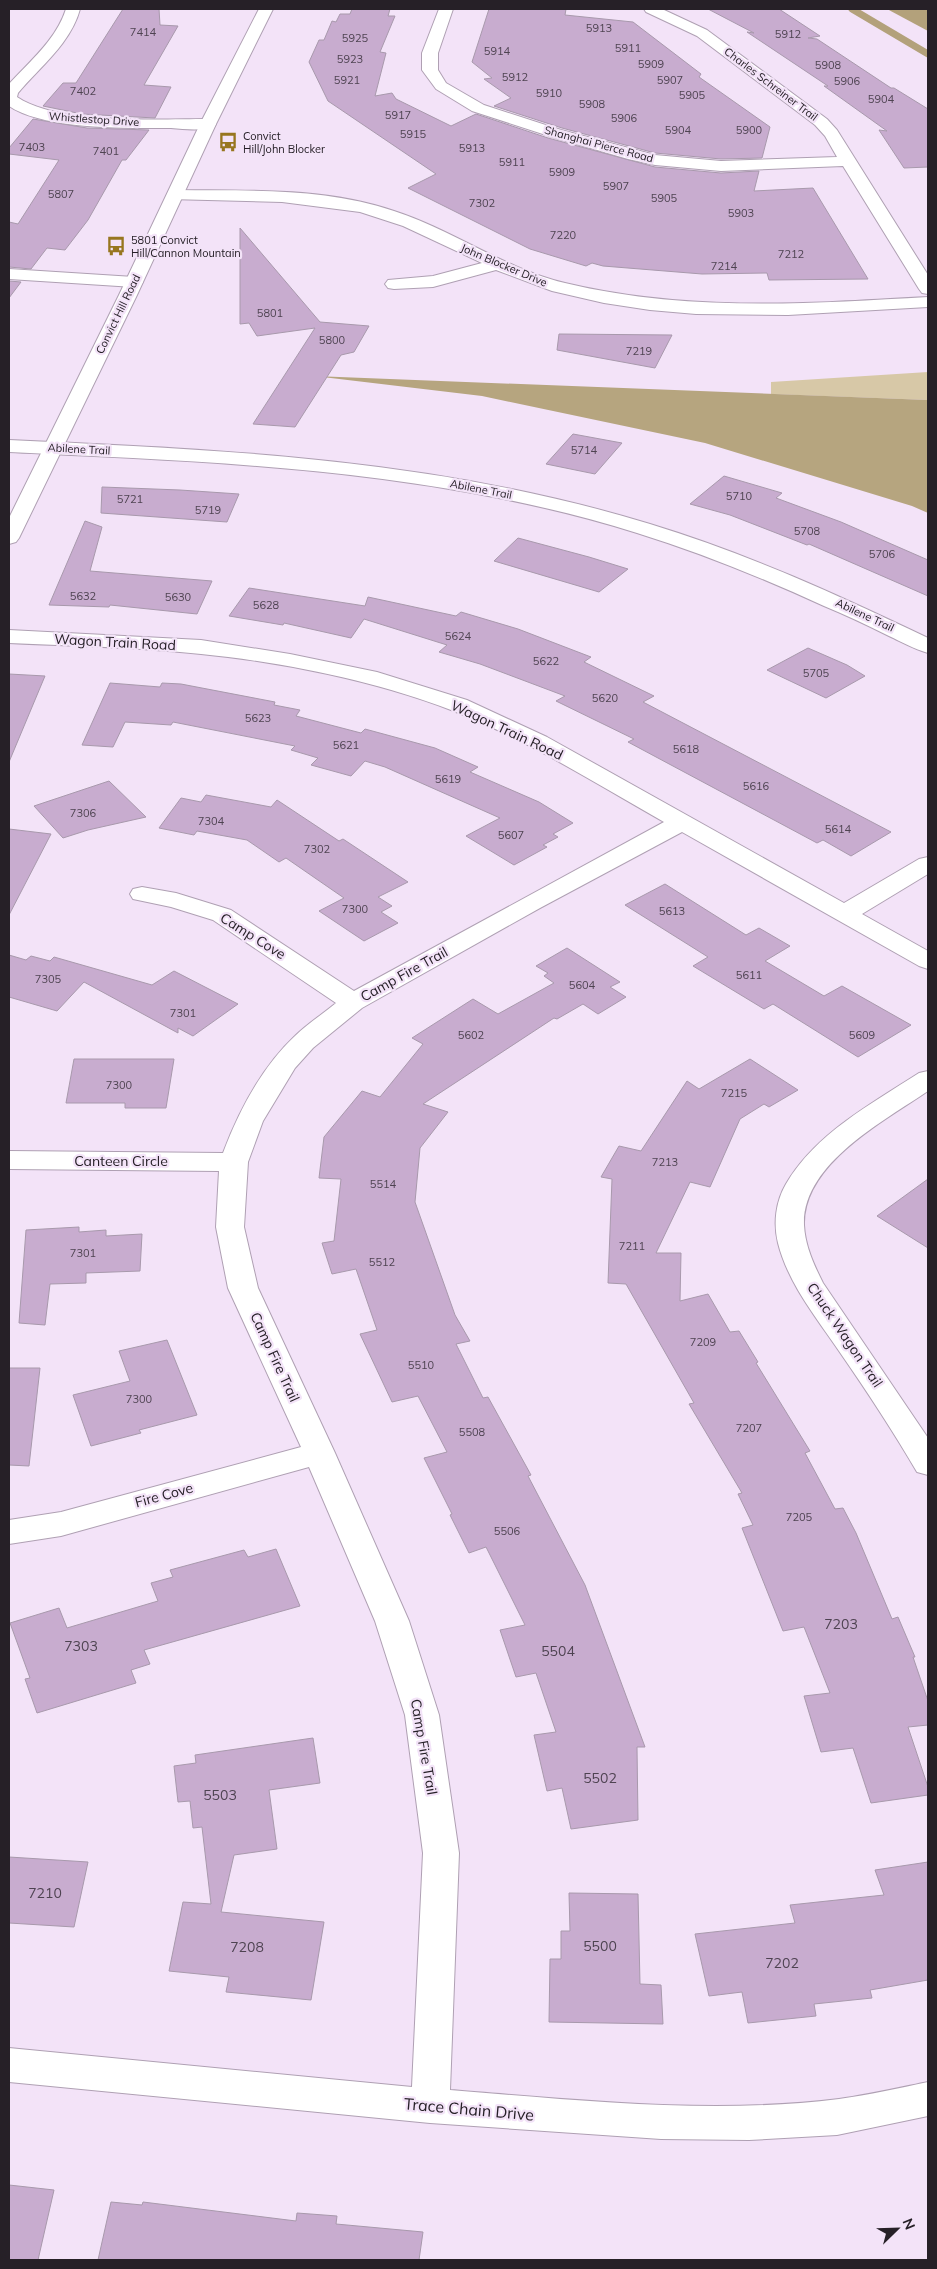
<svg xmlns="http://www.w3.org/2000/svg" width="937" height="2269" font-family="Mulish,sans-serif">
  <rect width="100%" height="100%" fill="#f3e3f8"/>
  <path fill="#d7c8a7" d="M928 372V400L771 394V382Z"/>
  <path fill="#b6a57f" d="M314 376 928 400V513L912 506 705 443 482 396Z"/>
  <path fill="#b3a17b" d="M887 9H928V31Z"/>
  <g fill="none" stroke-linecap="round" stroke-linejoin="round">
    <path stroke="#b3a17b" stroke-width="7" d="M852 9 928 54"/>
  </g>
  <path fill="#c8accf" stroke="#a899ac" d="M123 9H159L160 25 178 26 144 85 171 87 155 118 82 114 43 106 63 83H76Z
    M352 9H390L388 16H395L380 52 386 53 375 96 392 93 396 99 451 126 476 114 548 138 655 167 721 173 759 171 754 191 813 188 868 279 769 280 767 273 702 274 603 266 592 263 586 266 530 249 408 188 436 174 328 101 309 62 319 40H324L332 21 336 22 340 14H350Z
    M489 9H566L565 15 633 22 701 74 699 77 770 127 762 158 721 159 655 153 562 128 494 106 511 98 484 79 492 78 472 62Z
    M708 9H779L820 36 808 38 817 39 891 88H894L928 109V167L904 168 879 130 887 131 824 86H828L747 32 754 33Z
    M33 119 87 128 149 130 126 160H122L88 220 65 250 47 248 31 269 9 267V222L18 224 59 160 9 154V148Z
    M240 228 320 322 369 326 354 352 341 355 295 427 253 424 315 328 257 336 249 323 240 324Z
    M9 281 21 282 9 298Z
    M559 334 672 335 655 368 557 350Z
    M573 434 622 443 595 474 546 464Z
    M724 476 782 493 776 498 841 522 928 560V596L809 544 807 545 730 515 690 504Z
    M102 487 180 490 239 494 227 522 101 513Z
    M85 521 102 527 90 571 212 581 197 614 110 605 109 607 49 605Z
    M518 538 589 557 628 569 599 592 494 561Z
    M249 588 365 606 368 597 456 616 461 612 518 629 591 657 584 662 654 696 643 702 891 832 851 856 823 840 817 843 628 742 634 739 556 701 565 696 480 664 439 652 447 645 364 619 351 638 284 623 283 625 229 616Z
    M808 648 847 665 865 676 826 698 767 670Z
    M9 674 45 676 9 762Z
    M110 683 160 687 162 683 181 684 275 702 274 705 300 710 296 716 361 733 365 729 435 748 478 767 470 772 539 802 573 823 553 834 558 837 543 845 547 847 514 865 466 836 500 818 385 767 365 761 351 776 311 765 318 758 291 750 295 746 173 722 171 725 125 722 113 747 82 745Z
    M109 781 146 817 88 830 63 838 34 806Z
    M206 795 271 807 277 800 339 841 343 839 408 882 378 897 392 906 381 912 398 923 364 941 319 911 344 898 286 858 279 862 247 840 197 831 194 835 159 828 181 798 201 802Z
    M9 829 51 834 9 915Z
    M665 884 746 935 759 928 790 946 765 961 824 996 842 986 911 1025 858 1057 773 1004 764 1009 693 966 708 957 625 905Z
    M567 948 620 982 610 987 626 997 598 1014 583 1004 557 1019 554 1018 423 1104 448 1112 420 1148 415 1202 455 1315 470 1341 456 1344 483 1398 488 1397 531 1475 528 1476 585 1585 645 1747H637L638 1820 571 1829 562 1788 547 1791 534 1735 556 1732 536 1673 516 1677 500 1630 525 1625 486 1547 469 1553 450 1515 452 1514 424 1458 447 1452 418 1396 392 1402 360 1334 377 1330 356 1269 332 1274 322 1243 334 1241 341 1179 319 1178 324 1137 362 1091 380 1097 423 1044 412 1038 473 999 498 1014 554 983 544 976 548 973 536 966Z
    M9 955 26 960 31 956 50 961 54 957 152 985 174 971 238 1004 193 1036 178 1028V1033L84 982 57 1011 9 997Z
    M74 1059H174L166 1108H125V1103H66Z
    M750 1059 798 1090 769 1107 764 1104 740 1119 710 1187 690 1182 656 1253H681L680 1301 708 1294 730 1332 739 1331 758 1362 756 1363 810 1451 805 1453 835 1509 843 1508 856 1533 892 1619 898 1617 915 1657H913L928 1701V1725L908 1727 928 1787V1795L871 1803 853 1748 821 1752 804 1696 830 1693 804 1627 783 1631 742 1528 753 1525 738 1494 742 1493 689 1404 694 1403 626 1284 608 1283 612 1179 601 1177 619 1146 641 1151 687 1081 699 1089Z
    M928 1179V1248L877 1216Z
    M79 1227V1232L106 1230V1236L142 1234 140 1271 86 1273V1283L50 1284 45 1325 19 1323 26 1230Z
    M167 1340 197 1415 139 1430 141 1433 91 1446 73 1395 130 1381 119 1351Z
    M9 1368H40L29 1466 9 1465Z
    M276 1549 300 1606 144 1650 150 1664 131 1670 136 1683 37 1713 25 1679 30 1678 10 1623 59 1608 67 1628 158 1601 151 1583 173 1577 170 1570 244 1550 248 1557Z
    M313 1738 320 1783 269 1790 277 1849 234 1855 221 1912 324 1922 311 2000 226 1992 229 1977 169 1971 183 1902 211 1904 202 1827 193 1828 190 1801 178 1802 174 1766 196 1763 195 1755Z
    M9 1857 88 1862 74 1927 9 1923Z
    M928 1862V1980L870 1990 872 1998 814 2004 816 2016 748 2023 742 1992 709 1996 695 1934 795 1923 790 1905 884 1895 875 1870Z
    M569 1893 638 1894 640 1984 661 1985 663 2024 549 2022 550 1959H561V1931H570Z
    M9 2185 54 2190 38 2260H9Z
    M111 2202 142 2205 143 2202 296 2221 297 2213 337 2216 336 2224 423 2232 419 2260H98Z"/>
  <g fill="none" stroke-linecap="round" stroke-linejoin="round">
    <defs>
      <path id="street" d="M66 9H80C71 43 40 67 18 93L17 97C58 125 158 119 208 119L214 121 216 124 214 127C200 131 185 129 171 128 128 128 44 130 9 106V84C30 61 56 40 66 9Z
        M439 9H453L438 53V70L446 83 484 105 561 130 655 155 721 161 837 157 825 136 815 125 697 36 646 12 644 9H662L707 30 827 119 837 130 928 275V294L922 293 919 289 843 166 721 171 655 165 628 159 549 136 472 111 436 89 422 70V53Z
        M175 190C248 191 324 187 394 211 453 230 505 269 565 283 685 312 806 304 928 297V307L788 315 696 314 650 310 604 303 552 291 496 270 433 287 394 289 388 288 385 284 388 280 433 276 482 263 403 226 360 212 282 202 169 199 167 195 169 191Z
        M9 269 134 277 140 278 143 282 140 286 134 287 9 279Z
        M9 440C229 450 438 459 650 524 746 553 838 595 928 638V653C914 649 902 642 889 636 867 625 846 615 824 606 763 578 701 553 637 533 433 469 220 462 9 452Z
        M9 630 201 640 290 654 377 672 467 700 547 737 844 903 919 859 928 857V874L862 914 928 951V969L919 966 682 832 540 908 362 1008 313 1048 295 1068 263 1121 248 1162 244 1227 258 1288 335 1453 409 1621 439 1715 459 1853 450 2090C578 2100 711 2115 839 2099 869 2095 899 2088 928 2082V2116L837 2135 749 2140 661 2139 430 2123 9 2082V2048L412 2087 423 1853 405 1715 375 1621 309 1467 61 1536 9 1544V1520L61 1512 301 1447 228 1288 216 1227 219 1171 9 1169V1151L223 1153C239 1111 261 1068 295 1036 307 1024 323 1014 336 1003L213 920 171 907 133 899 130 894 133 889 142 887 176 893 231 910 354 991 664 822C595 783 526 739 451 710 375 681 282 662 201 654 138 647 73 646 9 643Z
        M928 1071V1091C884 1121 802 1164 804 1225 805 1246 814 1265 823 1283L928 1438V1475L917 1472C893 1431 866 1390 839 1351 816 1317 788 1283 778 1243 773 1223 776 1201 786 1184 815 1134 871 1104 919 1073Z"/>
      <path id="secondary" d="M259 9H273L216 124 137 295 19 538 16 542 9 544V518L119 295 200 124Z"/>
    </defs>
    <use href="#street" stroke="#afa0b3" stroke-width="2"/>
    <use href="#secondary" stroke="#afa0b3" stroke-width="2"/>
    <use href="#street" fill="#fff" fill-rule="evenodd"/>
    <use href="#secondary" fill="#fff" fill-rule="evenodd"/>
  </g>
  <defs>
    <symbol id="bus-bare" viewBox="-9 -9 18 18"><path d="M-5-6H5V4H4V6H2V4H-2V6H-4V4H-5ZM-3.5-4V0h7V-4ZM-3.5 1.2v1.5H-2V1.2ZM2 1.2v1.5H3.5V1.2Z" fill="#97761f" stroke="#f3e3f8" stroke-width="2.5" paint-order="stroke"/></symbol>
  </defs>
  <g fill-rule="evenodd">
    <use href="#bus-bare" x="214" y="128" width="28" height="28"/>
    <use href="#bus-bare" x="102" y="232" width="28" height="28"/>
  </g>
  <g text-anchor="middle" stroke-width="4.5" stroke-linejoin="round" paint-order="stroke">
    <g font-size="11" fill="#4e4351">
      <text x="599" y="32">5913</text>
      <text x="143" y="36">7414</text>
      <text x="788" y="38">5912</text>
      <text x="355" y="42">5925</text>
      <text x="628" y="52">5911</text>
      <text x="497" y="55">5914</text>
      <text x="350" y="63">5923</text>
      <text x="651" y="68">5909</text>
      <text x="828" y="69">5908</text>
      <text x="515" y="81">5912</text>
      <text x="347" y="84">5921</text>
      <text x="670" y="84">5907</text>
      <text x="847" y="85">5906</text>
      <text x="83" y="95">7402</text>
      <text x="549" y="97">5910</text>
      <text x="692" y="99">5905</text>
      <text x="881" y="103">5904</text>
      <text x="592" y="108">5908</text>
      <text x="398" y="119">5917</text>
      <text x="624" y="122">5906</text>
      <text x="678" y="134">5904</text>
      <text x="749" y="134">5900</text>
      <text x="413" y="138">5915</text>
      <text x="32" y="151">7403</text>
      <text x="472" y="152">5913</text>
      <text x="106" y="155">7401</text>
      <text x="512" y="166">5911</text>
      <text x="562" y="176">5909</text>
      <text x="616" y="190">5907</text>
      <text x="61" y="198">5807</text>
      <text x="664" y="202">5905</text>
      <text x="482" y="207">7302</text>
      <text x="741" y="217">5903</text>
      <text x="563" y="239">7220</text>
      <text x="791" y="258">7212</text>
      <text x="724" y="270">7214</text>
      <text x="270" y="317">5801</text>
      <text x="332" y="344">5800</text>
      <text x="639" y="355">7219</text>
      <text x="584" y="454">5714</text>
      <text x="739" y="500">5710</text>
      <text x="130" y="503">5721</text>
      <text x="208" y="514">5719</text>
      <text x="807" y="535">5708</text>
      <text x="882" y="558">5706</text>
      <text x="83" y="600">5632</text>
      <text x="178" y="601">5630</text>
      <text x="266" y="609">5628</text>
      <text x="458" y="640">5624</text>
      <text x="546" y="665">5622</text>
      <text x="816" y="677">5705</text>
      <text x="605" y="702">5620</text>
      <text x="258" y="722">5623</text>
      <text x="346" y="749">5621</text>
      <text x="686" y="753">5618</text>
      <text x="448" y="783">5619</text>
      <text x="756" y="790">5616</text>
      <text x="83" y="817">7306</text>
      <text x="211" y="825">7304</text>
      <text x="838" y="833">5614</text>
      <text x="511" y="839">5607</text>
      <text x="317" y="853">7302</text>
      <text x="355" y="913">7300</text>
      <text x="672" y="915">5613</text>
      <text x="749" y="979">5611</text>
      <text x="48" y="983">7305</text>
      <text x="582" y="989">5604</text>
      <text x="183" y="1017">7301</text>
      <text x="471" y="1039">5602</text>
      <text x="862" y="1039">5609</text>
      <text x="119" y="1089">7300</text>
      <text x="734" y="1097">7215</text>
      <text x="665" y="1166">7213</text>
      <text x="383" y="1188">5514</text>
      <text x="632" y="1250">7211</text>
      <text x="83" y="1257">7301</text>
      <text x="382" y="1266">5512</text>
      <text x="703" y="1346">7209</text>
      <text x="421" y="1369">5510</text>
      <text x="139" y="1403">7300</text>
      <text x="749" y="1432">7207</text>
      <text x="472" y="1436">5508</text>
      <text x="799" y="1521">7205</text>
      <text x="507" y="1535">5506</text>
    </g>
    <g font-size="11" fill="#262027" stroke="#f3e3f8">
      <text transform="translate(771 84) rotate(37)" y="4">Charles Schreiner Trail</text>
      <text transform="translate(94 119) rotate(4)" y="4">Whistlestop Drive</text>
      <text transform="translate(599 144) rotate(15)" y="4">Shanghai Pierce Road</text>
      <text transform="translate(504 265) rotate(23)" y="4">John Blocker Drive</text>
      <text transform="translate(118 314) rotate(-64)" y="4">Convict Hill Road</text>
      <text transform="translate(79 449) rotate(3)" y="4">Abilene Trail</text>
      <text transform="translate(481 489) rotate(11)" y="4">Abilene Trail</text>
      <text transform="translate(865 615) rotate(25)" y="4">Abilene Trail</text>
    </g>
    <g font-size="11" fill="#262027" stroke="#f3e3f8" text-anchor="start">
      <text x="243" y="140">Convict<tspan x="243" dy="13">Hill/John Blocker</tspan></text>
      <text x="131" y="244">5801 Convict<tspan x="131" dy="13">Hill/Cannon Mountain</tspan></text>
    </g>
    <g font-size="14" fill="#262027" stroke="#f3e3f8">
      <text transform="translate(115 642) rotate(3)" y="5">Wagon Train Road</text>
      <text transform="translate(507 730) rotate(25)" y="5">Wagon Train Road</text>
      <text transform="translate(253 936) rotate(32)" y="5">Camp Cove</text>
      <text transform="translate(404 974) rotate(-29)" y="5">Camp Fire Trail</text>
      <text x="121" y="1166">Canteen Circle</text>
      <text transform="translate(845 1335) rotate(56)" y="5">Chuck Wagon Trail</text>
      <text transform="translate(275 1357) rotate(65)" y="5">Camp Fire Trail</text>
      <text transform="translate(164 1495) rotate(-15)" y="5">Fire Cove</text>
      <text transform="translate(424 1747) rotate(80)" y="5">Camp Fire Trail</text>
    </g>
    <g font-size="14" fill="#4e4351">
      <text x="841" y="1629">7203</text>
      <text x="81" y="1651">7303</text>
      <text x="558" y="1656">5504</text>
      <text x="600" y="1783">5502</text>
      <text x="220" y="1800">5503</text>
      <text x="45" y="1898">7210</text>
      <text x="600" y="1951">5500</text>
      <text x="247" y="1952">7208</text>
      <text x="782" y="1968">7202</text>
    </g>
    <g font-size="16" fill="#262027" stroke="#f3e3f8">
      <text transform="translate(469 2109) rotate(5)" y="6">Trace Chain Drive</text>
    </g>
  </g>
  <rect width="937" height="2269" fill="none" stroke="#262027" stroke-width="20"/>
  <g transform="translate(897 2229) rotate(67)" stroke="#f3e3f8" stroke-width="4" paint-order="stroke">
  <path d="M0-4L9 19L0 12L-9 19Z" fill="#262027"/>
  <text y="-8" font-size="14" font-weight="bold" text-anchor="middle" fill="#262027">N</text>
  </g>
</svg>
